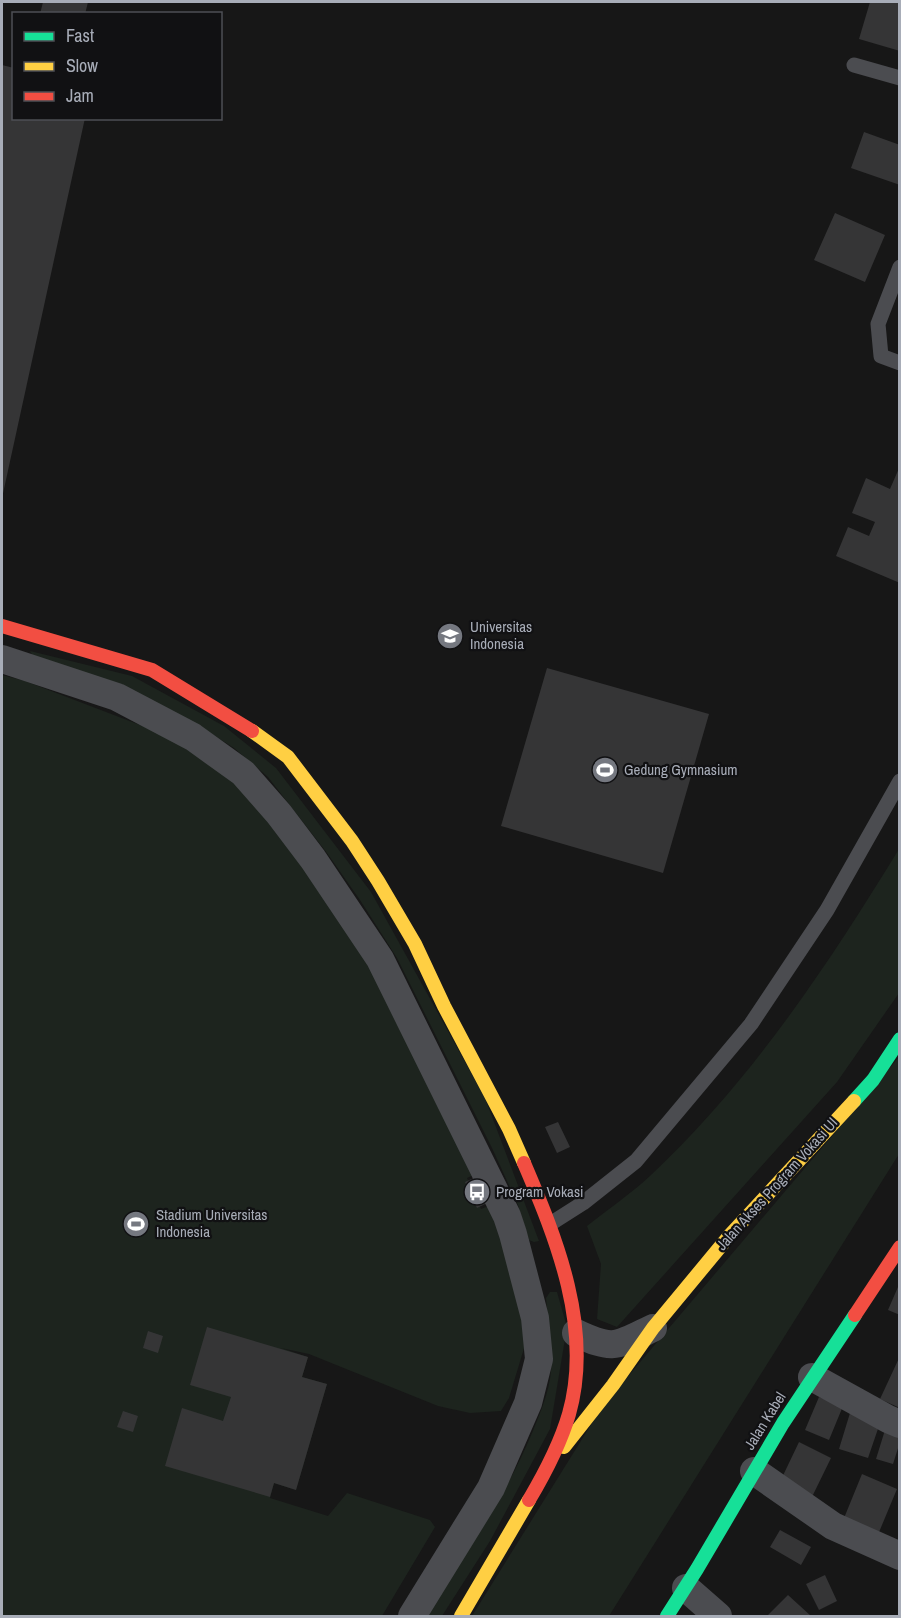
<svg xmlns="http://www.w3.org/2000/svg" width="901" height="1618" font-family="'Archivo Narrow',sans-serif">
  <rect width="100%" height="100%" fill="#171717"/>
  <path fill="#1d241e" d="M30 651 132 676 224 726 276 768 371 892 485 1098 539 1241 534 1242 529 1240 518 1205 492 1148 397 958 360 900 327 853 268 777 234 748 199 726 32 655Z
    M2 675 25 681 174 738 216 765 250 799 317 882 384 982 480 1172 467 1178 481 1209 494 1204 515 1260 525 1345 509 1398 501 1411 470 1413 438 1406 309 1354 281 1348 308 1357 302 1377 327 1384 296 1490 274 1483 270 1498 328 1516 347 1493 430 1520 435 1527 382 1616H2Z
    M899 849V993L837 1082 617 1327 597 1319 601 1264 587 1226C608 1209 632 1193 651 1175 751 1081 828 965 899 849Z
    M899 1057V1154L609 1616H472L602 1407Z
    M550 1292H557L567 1327 550 1429 490 1541 442 1616H426C463 1557 505 1498 532 1433 540 1413 549 1393 551 1371 553 1347 548 1322 546 1298Z"/>
  <path fill="#353536" d="M43 2H88L85 14H40Z
    M870 2H900V51L859 39Z
    M2 65 14 68V118H85L2 498Z
    M864 132 900 145V185L851 168Z
    M835 213 885 235 865 282 814 260Z
    M900 466V583L836 556 848 527 869 536 875 522 852 513 866 478 890 489Z
    M547 668 709 714 663 873 501 826Z
    M558 1122 570 1147 557 1153 545 1127Z
    M478 1176 489 1202 477 1208 465 1182Z
    M898 1287 900 1288V1315L888 1310Z
    M207 1327 308 1357 302 1377 327 1384 296 1490 274 1483 270 1497 165 1466 182 1408 223 1421 231 1397 190 1385Z
    M148 1331 163 1336 158 1353 143 1348Z
    M900 1356V1408L880 1399Z
    M819 1397 843 1406 829 1440 805 1430Z
    M123 1411 138 1416 133 1432 117 1427Z
    M850 1413 880 1423 868 1458 839 1449Z
    M885 1430 900 1434V1442L893 1464 876 1459Z
    M799 1442 831 1458 810 1501 778 1486Z
    M862 1474 897 1489 877 1537 842 1523Z
    M780 1530 811 1547 801 1565 770 1547Z
    M825 1575 837 1601 819 1610 806 1584Z
    M788 1595 811 1616H767Z"/>
  <g fill="none" stroke-linecap="round" stroke-linejoin="round">
    <path stroke="#4b4c50" stroke-width="15" d="M854 65 900 78
      M900 267 878 324 881 356 900 363
      M550 1224 583 1203 636 1161 751 1024 827 910 900 781"/>
    <path stroke="#4b4c50" stroke-width="28" d="M2 659 117 697 193 737 243 773 279 814 313 859 380 959 507 1216 513 1234 535 1318 539 1359 528 1403 491 1488 412 1616
      M576 1333C614 1351 616 1346 653 1328
      M812 1377 888 1419 900 1424
      M754 1471 833 1526 900 1556
      M686 1588 718 1616"/>
    <path stroke="#16e098" stroke-width="14" d="M854 1101 873 1080 900 1039
      M667 1616 697 1569 783 1423 855 1315"/>
    <path stroke="#ffcf43" stroke-width="14" d="M252 731 288 757 352 841 378 881 415 944 444 1006 509 1129 524 1163
      M564 1447 613 1385 653 1328 730 1235 854 1101
      M461 1616 529 1500"/>
    <path stroke="#f24e42" stroke-width="14" d="M2 626 152 670 252 731
      M524 1163C557 1240 593 1329 569 1414 560 1445 545 1473 529 1500
      M855 1315 900 1247"/>
  </g>
  <defs>
    <symbol id="university-disc" viewBox="-11 -11 22 22"><circle r="9.5" fill="#757880" stroke="#111113"/><path d="M0-5L7-2L0 1L-7-2ZM-4 1L0 2.5L4 1V4Q0 6-4 4Z" fill="#fff"/></symbol>
    <symbol id="stadium-disc" viewBox="-11 -11 22 22"><circle r="9.5" fill="#757880" stroke="#111113"/><path d="M0-5a6.5 5 0 1 0 0 10a6.5 5 0 1 0 0-10ZM-3.5-1.8h7v3.6h-7Z" fill="#fff"/></symbol>
    <symbol id="bus-disc" viewBox="-11 -11 22 22"><circle r="9.5" fill="#757880" stroke="#111113"/><path d="M-5-6H5V4H4V6H2V4H-2V6H-4V4H-5ZM-3.5-4V0h7V-4ZM-3.5 1.2v1.5H-2V1.2ZM2 1.2v1.5H3.5V1.2Z" fill="#fff"/></symbol>
  </defs>
  <g fill-rule="evenodd">
    <use href="#university-disc" x="435" y="621" width="30" height="30"/>
    <use href="#stadium-disc" x="590" y="755" width="30" height="30"/>
    <use href="#bus-disc" x="462" y="1177" width="30" height="30"/>
    <use href="#stadium-disc" x="121" y="1209" width="30" height="30"/>
  </g>
  <g text-anchor="middle" stroke-width="4.5" stroke-linejoin="round" paint-order="stroke">
    <g font-size="15" fill="#a8adb8" stroke="#111113" text-anchor="start">
      <text x="470" y="632">Universitas<tspan x="470" dy="17">Indonesia</tspan></text>
      <text x="624" y="775">Gedung Gymnasium</text>
      <text x="496" y="1197">Program Vokasi</text>
      <text x="156" y="1220">Stadium Universitas<tspan x="156" dy="17">Indonesia</tspan></text>
    </g>
    <g font-size="15" fill="#a8adb8" stroke="#111113">
      <text transform="translate(777 1184) rotate(-48)" y="5">Jalan Akses Program Vokasi UI</text>
      <text transform="translate(765 1421) rotate(-58)" y="5">Jalan Kabel</text>
    </g>
  </g>
  <rect width="901" height="1618" fill="none" stroke="#a8adb8" stroke-width="6"/>
  <rect x="12" y="12" width="210" height="108" fill="#111113" stroke="#4d4f55" stroke-width="1.5"/>
  <rect x="24" y="32" width="30" height="9" fill="#16e098" stroke="#4d4f55" stroke-width="1.5"/>
  <text x="66" y="42" font-size="18" fill="#a8adb8">Fast</text>
  <rect x="24" y="62" width="30" height="9" fill="#ffcf43" stroke="#4d4f55" stroke-width="1.5"/>
  <text x="66" y="72" font-size="18" fill="#a8adb8">Slow</text>
  <rect x="24" y="92" width="30" height="9" fill="#f24e42" stroke="#4d4f55" stroke-width="1.5"/>
  <text x="66" y="102" font-size="18" fill="#a8adb8">Jam</text>
</svg>
